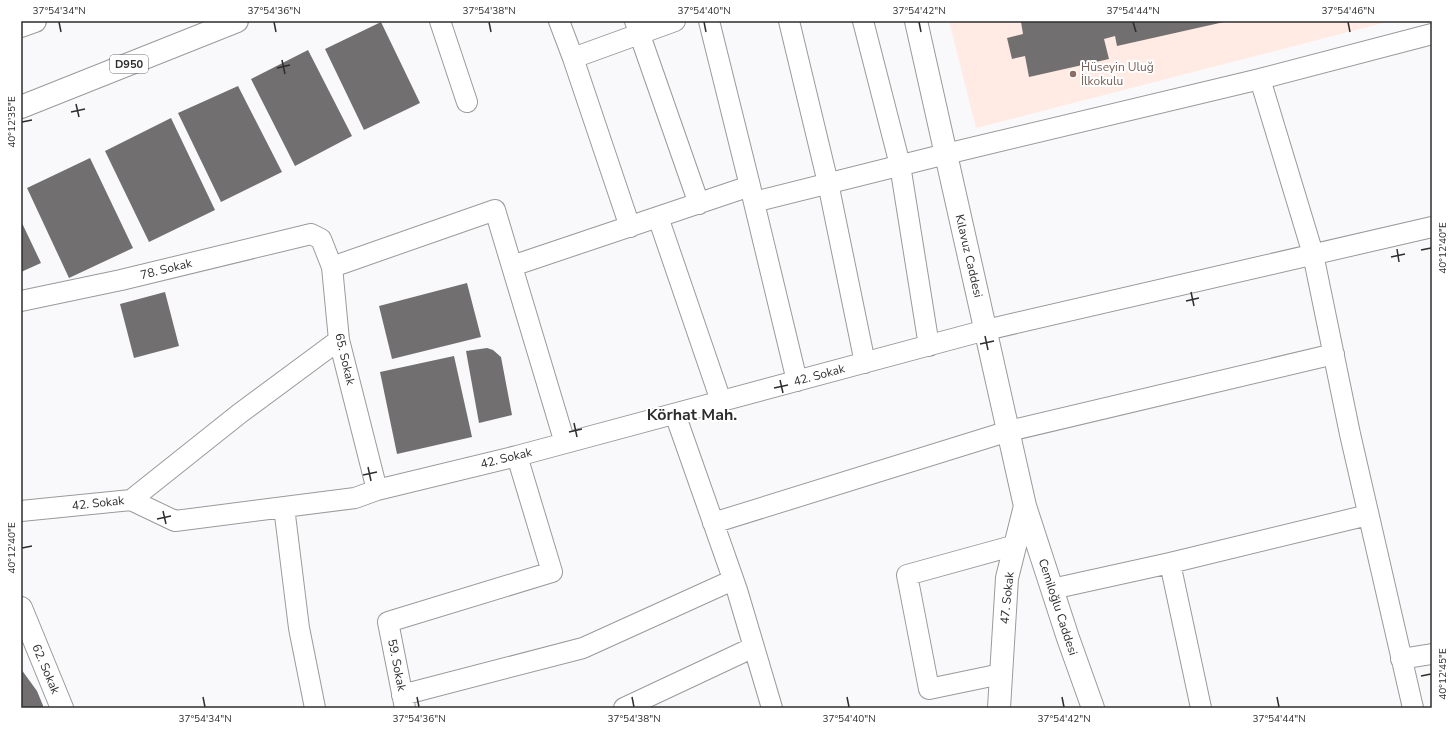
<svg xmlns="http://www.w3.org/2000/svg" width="1453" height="729" font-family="'Nunito Sans',sans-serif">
  <rect width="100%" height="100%" fill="#f9f9fb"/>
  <path fill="#ffebe3" d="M949 21H1391L976 128Z"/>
  <path fill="#716f70" d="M1027 21H1224V22L1117 46 1115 36 1104 39 1109 59 1029 77 1025 56 1012 59 1007 38 1023 34 1021 22Z
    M381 22 420 103 364 130 325 49Z
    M308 50 352 136 295 166 251 79Z
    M238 86 282 172 221 202 178 113Z
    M171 118 215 210 149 242 105 151Z
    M90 158 133 248 69 278 27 188Z
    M21 221 41 263 21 272Z
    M467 283 481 337 392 359 379 306Z
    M165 292 179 346 134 358 120 304Z
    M487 348 493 350 501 357 512 415 479 423 466 351Z
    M454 356 472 437 397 454 380 372Z
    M21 669 37 691 44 708H21Z"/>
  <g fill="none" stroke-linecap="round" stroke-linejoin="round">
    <defs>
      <path id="street" d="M440 21 467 102
        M559 21 573 58 675 21
        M635 21 699 204
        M709 21 750 186
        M789 21 828 183 865 363
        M863 21 900 165 929 346
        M573 58 630 227
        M754 202 946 154 1260 79
        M658 217 721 401
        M512 266 750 186 797 381
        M332 267 495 210 565 443
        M21 301 121 280 311 234 321 239 332 267 339 340 377 490
        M675 414 737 590 772 708
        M131 500 239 414 339 340
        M284 507 299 628 315 708
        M21 511 131 500 175 521 355 498 377 490 517 456 986 330 1432 227
        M713 523 1009 431 1334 354
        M1170 563 1368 515
        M1052 589 1170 563 1201 708
        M1401 659 1432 654
        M1001 674 929 689 907 575 1016 545
        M402 695 583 648 733 580
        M405 708 388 622 552 572 517 456
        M624 708 754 647
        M1413 708 1350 434 1313 254 1260 79 1432 34"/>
      <path id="secondary" d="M916 21 1025 506 1007 578 999 708
        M1025 506 1068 638 1093 708
        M21 608 62 708"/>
      <path id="highway" d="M21 26 35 21
        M21 107 237 21"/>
    </defs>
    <use href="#street" stroke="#999a9b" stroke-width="22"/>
    <use href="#secondary" stroke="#999a9b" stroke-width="24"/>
    <use href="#highway" stroke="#999a9b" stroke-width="24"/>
    <use href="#street" stroke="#fff" stroke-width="20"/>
    <use href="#secondary" stroke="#fff" stroke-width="22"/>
    <use href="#highway" stroke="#fff" stroke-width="22"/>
  </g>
  <path fill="none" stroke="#2d2d2e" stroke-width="1.5" d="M59 22 61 32M274 22 276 32M489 22 491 32M704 22 706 32M919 22 921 32M1133 22 1136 32M1348 22 1350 32M282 60 285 74M277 68 290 65M76 104 79 117M71 112 85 109M22 122 32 120M1397 249 1399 262M1421 250 1431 248M1391 257 1405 254M1191 292 1194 306M1186 301 1199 298M985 336 988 350M980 344 994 341M780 380 783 393M774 388 788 385M574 423 577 437M569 432 582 429M368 467 371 481M363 475 377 472M163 511 166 524M157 519 171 516M22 548 32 546M1421 676 1431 674M203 697 205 707M417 697 419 707M632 697 634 707M847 697 849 707M1062 697 1064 707M1277 697 1279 707"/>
  <circle fill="#8d6e63" stroke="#fff" stroke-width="1.5" cx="1073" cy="74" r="4"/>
  <g text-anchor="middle" stroke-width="4" stroke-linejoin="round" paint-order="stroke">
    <rect fill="#fff" stroke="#6c6c6d" stroke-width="1" x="110" y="55" width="38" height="18" rx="3"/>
    <g font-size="11" font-weight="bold" fill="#2d2d2e">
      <text x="129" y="68">D950</text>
    </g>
    <g font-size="12" fill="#785e54" stroke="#fff" text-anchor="start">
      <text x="1081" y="71">Hüseyin Uluğ<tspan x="1081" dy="14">İlkokulu</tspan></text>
    </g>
    <g font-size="12" fill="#2d2d2e" stroke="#fff">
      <text transform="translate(969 256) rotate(77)" y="4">Kılavuz Caddesi</text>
      <text transform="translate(166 269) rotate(-14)" y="4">78. Sokak</text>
      <text transform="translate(345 359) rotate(77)" y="4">65. Sokak</text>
      <text transform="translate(819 375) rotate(-15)" y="4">42. Sokak</text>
      <text transform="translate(506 458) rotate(-14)" y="4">42. Sokak</text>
      <text transform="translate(98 503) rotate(-6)" y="4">42. Sokak</text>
      <text transform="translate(1007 598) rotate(-84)" y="4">47. Sokak</text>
      <text transform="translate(1058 607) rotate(72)" y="4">Cemiloğlu Caddesi</text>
      <text transform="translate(397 665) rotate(79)" y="4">59. Sokak</text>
      <text transform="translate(46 669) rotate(67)" y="4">62. Sokak</text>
    </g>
    <g font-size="16" font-weight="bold" fill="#2d2d2e" stroke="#fff">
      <text x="692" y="420">Körhat Mah.</text>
    </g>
  </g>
  <rect width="1453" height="729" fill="none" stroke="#ffffff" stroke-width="44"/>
  <rect x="22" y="22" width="1409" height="685" fill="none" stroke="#2d2d2e" stroke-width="1.5"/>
  <g font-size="10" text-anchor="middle" fill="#2d2d2e">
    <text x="59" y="14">37°54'34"N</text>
    <text x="274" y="14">37°54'36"N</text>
    <text x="489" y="14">37°54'38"N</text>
    <text x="704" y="14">37°54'40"N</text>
    <text x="919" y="14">37°54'42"N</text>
    <text x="1133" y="14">37°54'44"N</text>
    <text x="1348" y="14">37°54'46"N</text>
    <text transform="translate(11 122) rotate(-90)" y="4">40°12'35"E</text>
    <text transform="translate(1442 248) rotate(-90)" y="4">40°12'40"E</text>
    <text transform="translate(11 548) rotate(-90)" y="4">40°12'40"E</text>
    <text transform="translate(1442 674) rotate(-90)" y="4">40°12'45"E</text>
    <text x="205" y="722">37°54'34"N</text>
    <text x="419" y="722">37°54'36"N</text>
    <text x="634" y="722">37°54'38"N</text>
    <text x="849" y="722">37°54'40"N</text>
    <text x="1064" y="722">37°54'42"N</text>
    <text x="1279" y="722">37°54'44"N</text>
  </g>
</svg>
